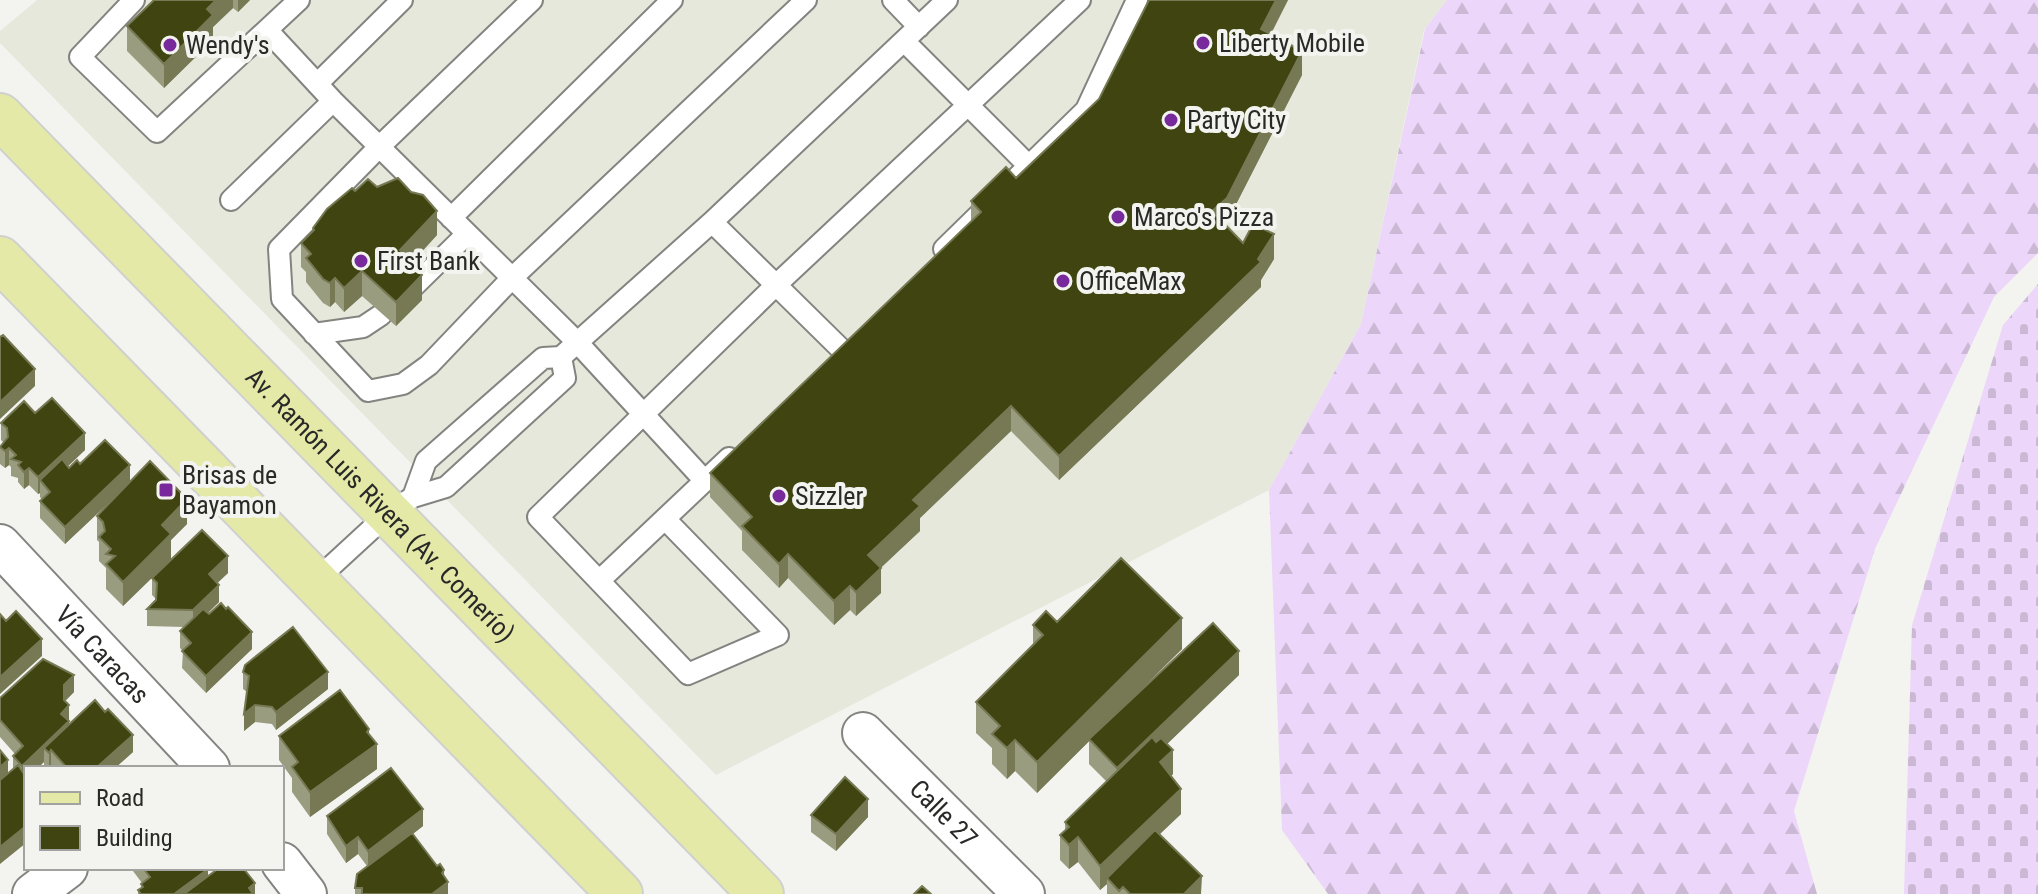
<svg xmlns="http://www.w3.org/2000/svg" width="2038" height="894" font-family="'Roboto Condensed',sans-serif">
  <defs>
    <pattern id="forest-firs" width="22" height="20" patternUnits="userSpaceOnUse" patternTransform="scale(2)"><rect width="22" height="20" fill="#ecd6f9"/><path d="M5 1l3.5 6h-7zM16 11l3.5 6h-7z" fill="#cab8d5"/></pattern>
    <pattern id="cemetery-stones" width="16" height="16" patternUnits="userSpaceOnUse" patternTransform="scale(2)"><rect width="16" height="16" fill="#ecd6f9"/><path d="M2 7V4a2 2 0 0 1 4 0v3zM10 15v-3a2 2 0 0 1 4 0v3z" fill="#cab8d5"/></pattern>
  </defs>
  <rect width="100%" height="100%" fill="#f3f4ef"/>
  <path fill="#e6e8dc" d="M37 0H1447L1424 30 1361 324 1269 490 716 775 0 43V31Z"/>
  <path fill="url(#forest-firs)" d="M1447 0H2038V253L1994 297 1875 549 1794 811 1817 894H1328L1282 830 1269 490 1361 324 1425 29Z"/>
  <path fill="url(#cemetery-stones)" d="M2038 284V894H1904L1912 625 2003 325Z"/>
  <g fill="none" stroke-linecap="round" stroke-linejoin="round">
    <defs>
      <path id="lane" d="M134 0 80 57 157 132 299 0
        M532 0 379 147 279 249 282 299 368 391 403 384 429 365 512 278 806 0
        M893 0 919 27
        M904 41 1029 166
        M317 84 402 0
        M333 101 577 342 705 481
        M231 200 333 101 268 31
        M451 218 672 0
        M944 249 1086 110 1137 0
        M413 287 467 234
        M314 334 363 327 381 315
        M841 349 776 285 1080 0
        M413 497 426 461 543 358 561 357 712 222 947 0
        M665 519 778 635 688 674 538 517 776 285 712 222
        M600 580 729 458
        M314 582 389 513 413 497 446 487 565 378 561 357"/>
      <g id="street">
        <path id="s1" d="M0 545 209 768"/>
        <path id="s2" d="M863 733 1024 894"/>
        <path d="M282 863 306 894"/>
        <path d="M33 894 67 868"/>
      </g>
      <g id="primary">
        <path id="s3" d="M0 116 761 894"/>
        <path d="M0 259 620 894"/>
      </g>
    </defs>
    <use href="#lane" stroke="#838480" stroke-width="24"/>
    <use href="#street" stroke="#838480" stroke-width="44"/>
    <use href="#primary" stroke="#d0d0cf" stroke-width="48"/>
    <use href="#lane" stroke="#fff" stroke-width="20"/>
    <use href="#street" stroke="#fff" stroke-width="40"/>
    <use href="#primary" stroke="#e4e9a8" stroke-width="44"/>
  </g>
  <path fill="#9a9c80" d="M154 0H250L238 12 233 8 213 27V40L164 88 127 51V26Z
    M1149 0H1288L1270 34 1302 75 1227 222 1225 224 1243 243 1274 259 1261 280V287L1059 480 1011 431 920 518V531L880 568 881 593 856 616 850 610 834 625 788 578 779 588 742 550V531L710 497V473L971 222V201L1016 178 1099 99Z
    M377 187 437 235 412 263 422 300 396 326 362 296 344 312 335 302 330 307 323 303 306 282V272L301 267V243L313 232V228L355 191Z
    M35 413 85 450 68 466 69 468 80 464 130 482 187 524 171 540V559L228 573 217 583 219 602 208 613 252 649 206 693 182 668 183 651 180 648V631L184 627 147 626V609L156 599 152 595V578L123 606 106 589V568L99 561V542L97 540V516L120 492 65 544 40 518V501L42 500 40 497V493L38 494 29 485 24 489 18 482V478L11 476V467L9 465 5 468 0 464V446L3 442 1 440V423Z
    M1057 622 1182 649 1111 718 1239 675 1167 744 1173 774 1171 776 1181 814 1160 834 1201 894H1107V884L1100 890 1078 862 1069 869 1060 860V835L1065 831V822L1107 782 1089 764V741L1037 793 1015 771 1007 779 992 764V748L976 733V702L1033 646V625Z
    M243 672 328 689 276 730 272 724 255 722 244 731 247 692 243 689Z
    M74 692 65 701 69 705V724L133 752 115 768H47L44 765V762L26 768 0 864 8 773 13 769V756L15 754 0 737V698Z
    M369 734 377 769 310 817 292 792V778L279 760V736Z
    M811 815 868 817 836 851 811 832Z
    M327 816 423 826 413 834 444 876 448 894H355V888L367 866 358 854 346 863 327 834Z
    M133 868H208V876L255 894H138V890L141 888 142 883 133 871Z"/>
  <path fill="#767954" d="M216 0H233V8L213 27V40L164 88V64L207 9Z
    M238 0H250L238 12Z
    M1276 0H1288L1261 54V29Z
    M1302 51V75L1227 222 1212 236V211Z
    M437 211V235L400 275V250Z
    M1274 234V259L1261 280V287L1059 480V456L1258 259Z
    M362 271V296L344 312V288Z
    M422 275V300L396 326V302Z
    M335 278V302L330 307V283Z
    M35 369V386L0 419V402Z
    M1011 406V431L920 518V531L868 580V555L913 500Z
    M85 433V450L46 487 40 480V493L38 494V477Z
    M9 448V465L5 468V451Z
    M130 465V483L65 544V527Z
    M29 468V485L24 489V472Z
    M187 499V524L171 540V559L123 606V582L162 525Z
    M788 554V578L779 588V564Z
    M228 556V573L209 591V574Z
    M881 568V593L856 616V592Z
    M219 585V602L193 627V610Z
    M850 586V610L834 625V601Z
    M1182 618V649L1037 793V762Z
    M252 632V649L206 693V676Z
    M42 639V656L0 694V677Z
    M1239 651V675L1117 792V768Z
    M328 672V689L276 730V712Z
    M74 675V692L64 702V685Z
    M69 705V739L51 750V768H49V753L44 748V762L38 768H26V779L22 783V766L61 714Z
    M255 705V722L244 731V714Z
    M369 729V750L377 744V769L310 817V792Z
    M133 735V752L115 768H96Z
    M1015 740V771L1007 779V748Z
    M1173 750V774L1160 786V762Z
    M8 760V785L0 791V767Z
    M1181 789V814L1110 881 1107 878V884L1100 890V866Z
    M868 799V817L836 851V834Z
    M423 809V826L368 868V851Z
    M26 826V843L0 864V847Z
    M358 837V854L346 863V846Z
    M1078 837V862L1069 869V845Z
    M208 869V886L197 894H174Z
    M444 870V885L448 882V894H432L442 873Z
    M1202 876 1201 894H1184Z
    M255 883V894H249V888Z"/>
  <path fill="#404411" stroke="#767954" stroke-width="2" d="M154 0H216L207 9 213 15 164 64 127 26Z
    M1149 0H1276L1261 29 1302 51 1227 198 1212 211 1243 243 1253 224 1274 234 1258 259 1261 262 1059 456 1011 406 913 500 920 506 868 555 881 568 856 592 850 586 834 601 788 554 779 564 742 526 752 517 710 473 981 212 971 201 1006 167 1016 178 1099 99Z
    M398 178 411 192 423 195 437 211 400 250 422 275 396 302 362 271 344 288 335 278 330 283 323 279 306 258 311 254 301 243 314 230 313 228 327 209 352 188 355 191 368 179 377 187Z
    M3 335 35 369 0 402V337Z
    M52 398 85 433 38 477 29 468 24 472 18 465 21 462 11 459 16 455 9 448 5 451 0 447 8 437 7 428 1 423 24 401 35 413Z
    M105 440 130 465 65 527 40 501 50 492 40 480 62 459 69 468 77 460 80 464Z
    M150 461 187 499 162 525 171 534 123 582 106 564 115 556 106 554 111 549 99 537 105 531 103 522 97 516Z
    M202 530 228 556 209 574 219 585 193 610 147 609 156 600 157 583 152 578Z
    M1121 558 1182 618 1037 762 1015 740 1007 748 992 734 1000 726 976 702 1043 635 1033 625 1046 611 1057 622Z
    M221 603 226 609 228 607 252 632 206 676 182 651 191 643 180 631 203 609 209 614Z
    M16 611 42 639 0 677V614L6 621Z
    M1213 623 1239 651 1117 768 1089 739Z
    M293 627 328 672 276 712 272 707 255 705 244 714 249 676 243 672 245 665Z
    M43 659 74 675 64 685V700L69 705 61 714 69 721 22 766 13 756 23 746 0 720V698Z
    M340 690 369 729 367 732 377 744 310 792 292 767 298 762 279 736Z
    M95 700 105 712 108 709 133 735 96 768H67L51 750 49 753 44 748Z
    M1152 737 1156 742 1161 738 1173 750 1160 762 1181 789 1100 866 1078 837 1069 845 1060 835 1069 827 1065 822Z
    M0 750 8 760 0 767Z
    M18 765 26 777V826L0 847V780Z
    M391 768 423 809 368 851 358 837 346 846 327 816Z
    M845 777 868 799 836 834 811 815Z
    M1155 830 1202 876 1184 894H1130L1123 887 1119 891 1107 878Z
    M412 833 437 866 440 864 444 870 442 873 448 882 432 894H362V888H355L357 874Z
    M143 868H208V869L174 894H141L138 890 143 887 141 884 150 877Z
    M219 868H243L255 883 249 888 253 894H184Z
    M922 886 931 894H914Z"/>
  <g fill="#782a9c" stroke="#f3f4ef" stroke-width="3">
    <circle cx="1203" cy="43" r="8"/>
    <circle cx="170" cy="45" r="8"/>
    <circle cx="1171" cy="120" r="8"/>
    <circle cx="1118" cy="217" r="8"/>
    <circle cx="361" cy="261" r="8"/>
    <circle cx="1063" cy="281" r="8"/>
    <rect x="158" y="482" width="16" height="16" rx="4"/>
    <circle cx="779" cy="496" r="8"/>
  </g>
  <g text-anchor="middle" stroke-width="8" stroke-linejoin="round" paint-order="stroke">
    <g font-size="26" fill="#292927" stroke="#f3f4ef" text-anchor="start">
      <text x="1219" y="52">Liberty Mobile</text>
      <text x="186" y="54">Wendy's</text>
      <text x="1187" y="129">Party City</text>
      <text x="1134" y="226">Marco's Pizza</text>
      <text x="377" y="270">First Bank</text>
      <text x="1079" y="290">OfficeMax</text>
      <text x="182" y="484">Brisas de<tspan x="182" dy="30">Bayamon</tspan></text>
      <text x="795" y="505">Sizzler</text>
    </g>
    <g font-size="26" fill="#292927" stroke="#f3f4ef">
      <text dy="9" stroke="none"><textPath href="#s3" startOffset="544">Av. Ramón Luis Rivera (Av. Comerío)</textPath></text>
      <text dy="9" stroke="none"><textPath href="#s1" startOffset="150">Vía Caracas</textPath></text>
      <text dy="9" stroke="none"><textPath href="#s2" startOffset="114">Calle 27</textPath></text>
    </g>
  </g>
  <rect x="24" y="766" width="260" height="104" fill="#f3f4ef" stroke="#a2a39f" stroke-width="2"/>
  <rect x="40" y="792" width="40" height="12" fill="#e4e9a8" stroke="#a2a39f" stroke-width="2"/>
  <text x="96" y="806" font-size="24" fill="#292927">Road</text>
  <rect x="40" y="826" width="40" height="24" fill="#404411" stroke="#a2a39f" stroke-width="2"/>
  <text x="96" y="846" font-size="24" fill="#292927">Building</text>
</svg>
